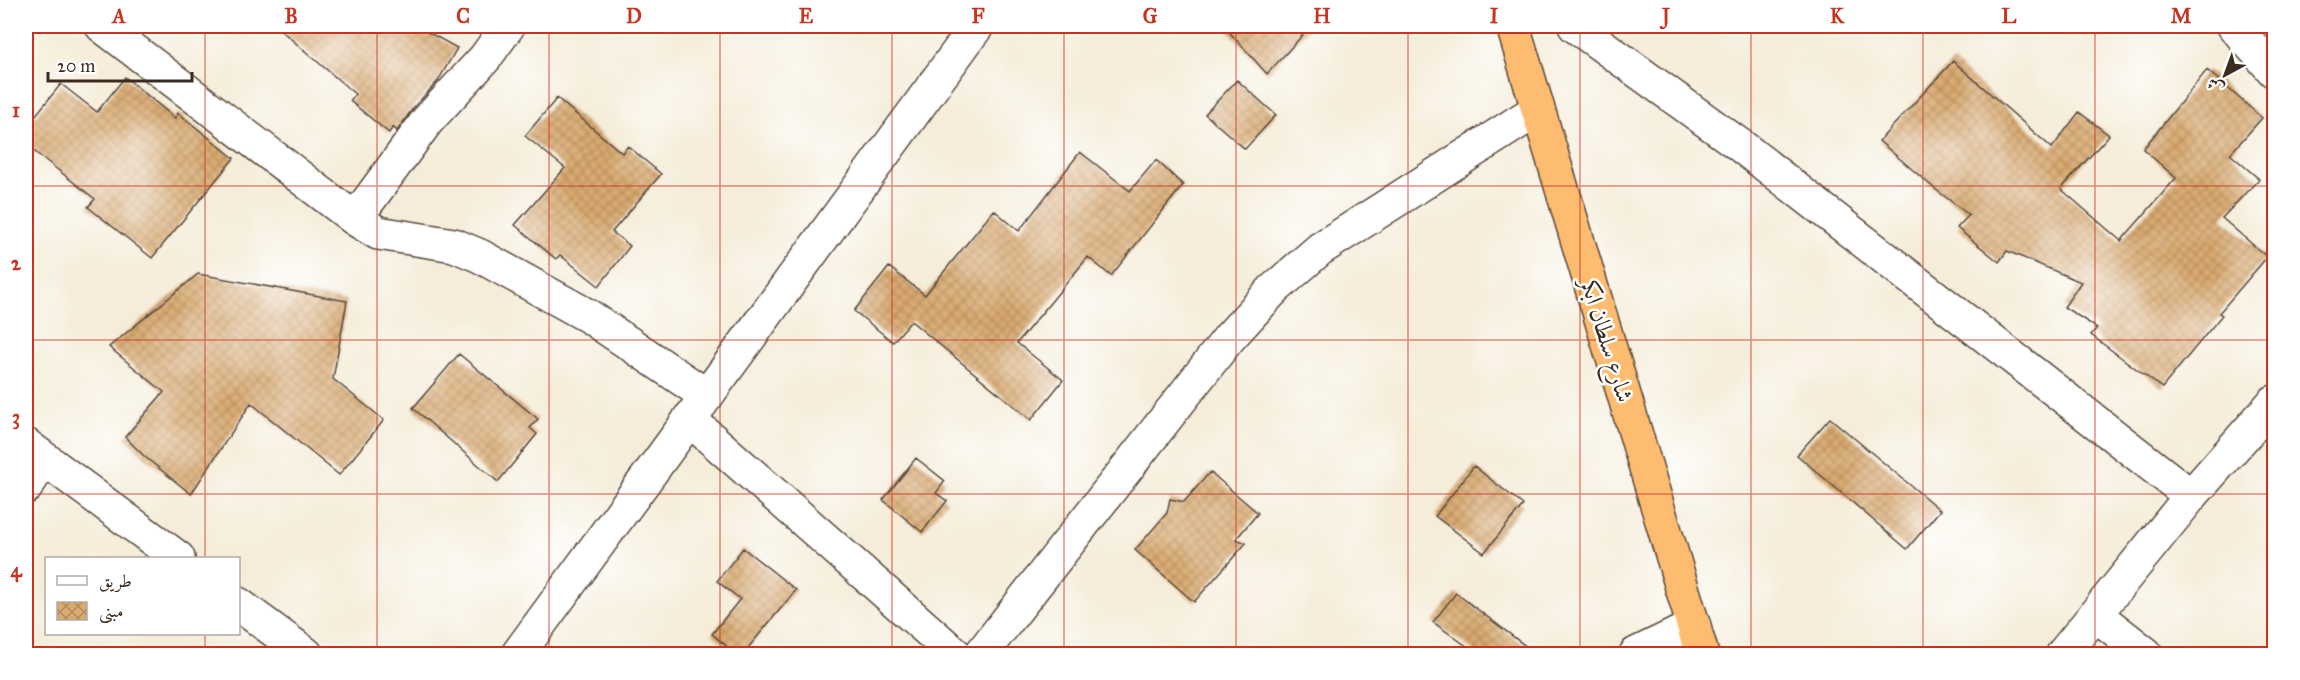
<svg xmlns="http://www.w3.org/2000/svg" width="2300" height="680" font-family="'IM FELL Great Primer',Amiri,serif">
  <defs>
    <pattern id="building-cross-hatch" width="8" height="8" patternUnits="userSpaceOnUse" patternTransform="scale(1.5)"><rect width="8" height="8" fill="#daab71"/><path d="M0 0l8 8M0 8l8-8" fill="none" stroke="#b28b5c"/></pattern>
  </defs>
  <rect width="100%" height="100%" fill="#fff"/>
  <filter id="ink" filterUnits="userSpaceOnUse"><feTurbulence type="fractalNoise" baseFrequency=".0167" numOctaves="2"/><feDisplacementMap in="SourceGraphic" scale="12" xChannelSelector="R" yChannelSelector="G"/><feConvolveMatrix kernelMatrix="1 2 1 2 8 2 1 2 1" color-interpolation-filters="sRGB"/></filter>
  <filter id="wash" filterUnits="userSpaceOnUse"><feTurbulence type="fractalNoise" baseFrequency=".008" numOctaves="4" result="noise"/><feDisplacementMap in="SourceGraphic" scale="24" xChannelSelector="R" yChannelSelector="G"/><feGaussianBlur stdDeviation="1.35" result="paint"/><feColorMatrix in="noise" values="0 0 0 0 0 0 0 0 0 0 0 0 0 0 0 0 0 1.4 0 .05"/><feComposite in="paint" operator="in"/></filter>
  <g filter="url(#wash)">
    <rect width="100%" height="100%" fill="#f5edd9"/>
    <g id="blocks">
      <path fill="url(#building-cross-hatch)" d="M276 26H417L457 48 438 81 413 108 397 131 393 127 389 133 350 101 355 94Z
        M1224 26H1311L1267 74Z
        M1953 61 2052 148 2079 112 2109 135 2061 189 2121 241 2176 178 2143 149 2207 70 2262 118 2230 154 2259 179 2222 218 2267 257 2219 313 2222 315 2162 388 2091 335 2097 328 2064 307 2081 282 2007 251 1999 262 1957 228 1969 215 1935 189 1879 141Z
        M125 77 175 118 178 113 234 158 152 258 88 207 95 199 26 145V127L61 84 97 112Z
        M1237 80 1276 115 1245 149 1205 114Z
        M557 98 622 153 628 146 661 174 612 232 630 246 599 286 560 255 556 259 515 225 565 168 525 136Z
        M1080 152 1130 191 1156 160 1183 185 1111 276 1088 257 1017 343 1063 380 1031 420 911 321 893 342 854 311 889 267 925 295 994 210 1019 231Z
        M198 274 347 301 333 379 384 420 339 475 251 403 191 494 145 457 125 437 164 392 109 347Z
        M459 354 538 419 530 428 537 434 498 482 413 408Z
        M1830 418 1940 510 1907 549 1797 455Z
        M916 458 945 481 936 493 947 501 922 532 883 500Z
        M1474 466 1523 505 1484 553 1435 516Z
        M1210 472 1258 513 1236 539 1246 543 1194 602 1135 550 1167 513 1170 499 1184 502Z
        M743 548 796 590 743 654H736L712 634 740 599 717 581Z
        M1456 593 1536 654H1478L1433 622Z"/>
    </g>
  </g>
  <g filter="url(#ink)">
    <use href="#blocks" fill-opacity="0" stroke="#57473a" stroke-width="1.5"/>
    <g fill="none" stroke-linecap="round" stroke-linejoin="round">
      <defs>
        <path id="minor" d="M102 26 355 219 378 233 454 245 480 256 590 317 707 396
          M1575 26 1741 146 2191 496
          M2234 26 2274 71
          M355 219 427 121 485 58 508 26
          M689 419 955 654
          M26 445 178 558
          M26 487 44 459
          M238 604 306 654
          M2095 614 2146 654
          M518 654 977 26
          M981 654 1229 338 1273 290 1320 249 1537 110
          M1636 654 1694 626
          M2063 654 2191 496 2274 402"/>
        <path id="highway" d="M1513 26 1702 654"/>
      </defs>
      <use href="#minor" stroke="#57473a" stroke-width="36"/>
      <use href="#highway" stroke="#57473a" stroke-width="36"/>
      <use href="#minor" stroke="#fff" stroke-width="33"/>
      <use href="#highway" stroke="#febc70" stroke-width="33"/>
    </g>
  </g>
  <path fill="none" stroke="#c8321e" stroke-width="1.5" stroke-opacity="0.55" d="M205 26V558M377 26V654M549 26V654M720 26V654M892 26V654M1064 26V654M1236 26V654M1408 26V654M1580 26V654M1751 26V654M1923 26V654M2095 26V654M26 186H2274M26 340H2274M26 494H2274M205 634V654"/>
  <g text-anchor="middle" stroke-width="5" stroke-linejoin="round" paint-order="stroke">
    <g font-size="24" fill="#3b2a1e" stroke="#fff">
      <text transform="translate(1607 340) rotate(73)" y="8">شارع سلطان ابكر</text>
    </g>
  </g>
  <rect width="2300" height="680" fill="none" stroke="#fff" stroke-width="66"/>
  <rect x="45" y="557" width="195" height="78" fill="#ffffff" stroke="#b1aaa5" stroke-width="1.5"/>
  <rect x="57" y="576" width="30" height="9" fill="#ffffff" stroke="#b1aaa5" stroke-width="1.5"/>
  <text x="99" y="587" font-size="18" fill="#3b2a1e">طريق</text>
  <rect x="57" y="602" width="30" height="18" fill="url(#building-cross-hatch)" stroke="#b1aaa5" stroke-width="1.5"/>
  <text x="99" y="617" font-size="18" fill="#3b2a1e">مبنى</text>
  <g transform="translate(2225 75) rotate(221)" stroke="#ffffff" stroke-width="4.5" paint-order="stroke">
  <path d="M0-4.5L10 22L0 15L-10 22Z" fill="#3b2a1e"/>
  <text y="-9" font-size="16" font-weight="bold" text-anchor="middle" fill="#3b2a1e">ش</text>
  </g>
  <path d="M48 72v9h144v-9" fill="none" stroke="#3b2a1e" stroke-width="3"/>
  <text x="57" y="72" font-size="18" fill="#3b2a1e" stroke="#ffffff" stroke-width="4.5" paint-order="stroke">20 m</text>
  <rect x="33" y="33" width="2234" height="614" fill="none" stroke="#c8321e" stroke-width="2"/>
  <g font-size="20" text-anchor="middle" font-weight="bold" fill="#c8321e">
    <text x="119" y="23">A</text>
    <text x="291" y="23">B</text>
    <text x="463" y="23">C</text>
    <text x="634" y="23">D</text>
    <text x="806" y="23">E</text>
    <text x="978" y="23">F</text>
    <text x="1150" y="23">G</text>
    <text x="1322" y="23">H</text>
    <text x="1494" y="23">I</text>
    <text x="1666" y="23">J</text>
    <text x="1837" y="23">K</text>
    <text x="2009" y="23">L</text>
    <text x="2181" y="23">M</text>
    <text x="16" y="117">1</text>
    <text x="16" y="270">2</text>
    <text x="16" y="424">3</text>
    <text x="16" y="577">4</text>
  </g>
</svg>
